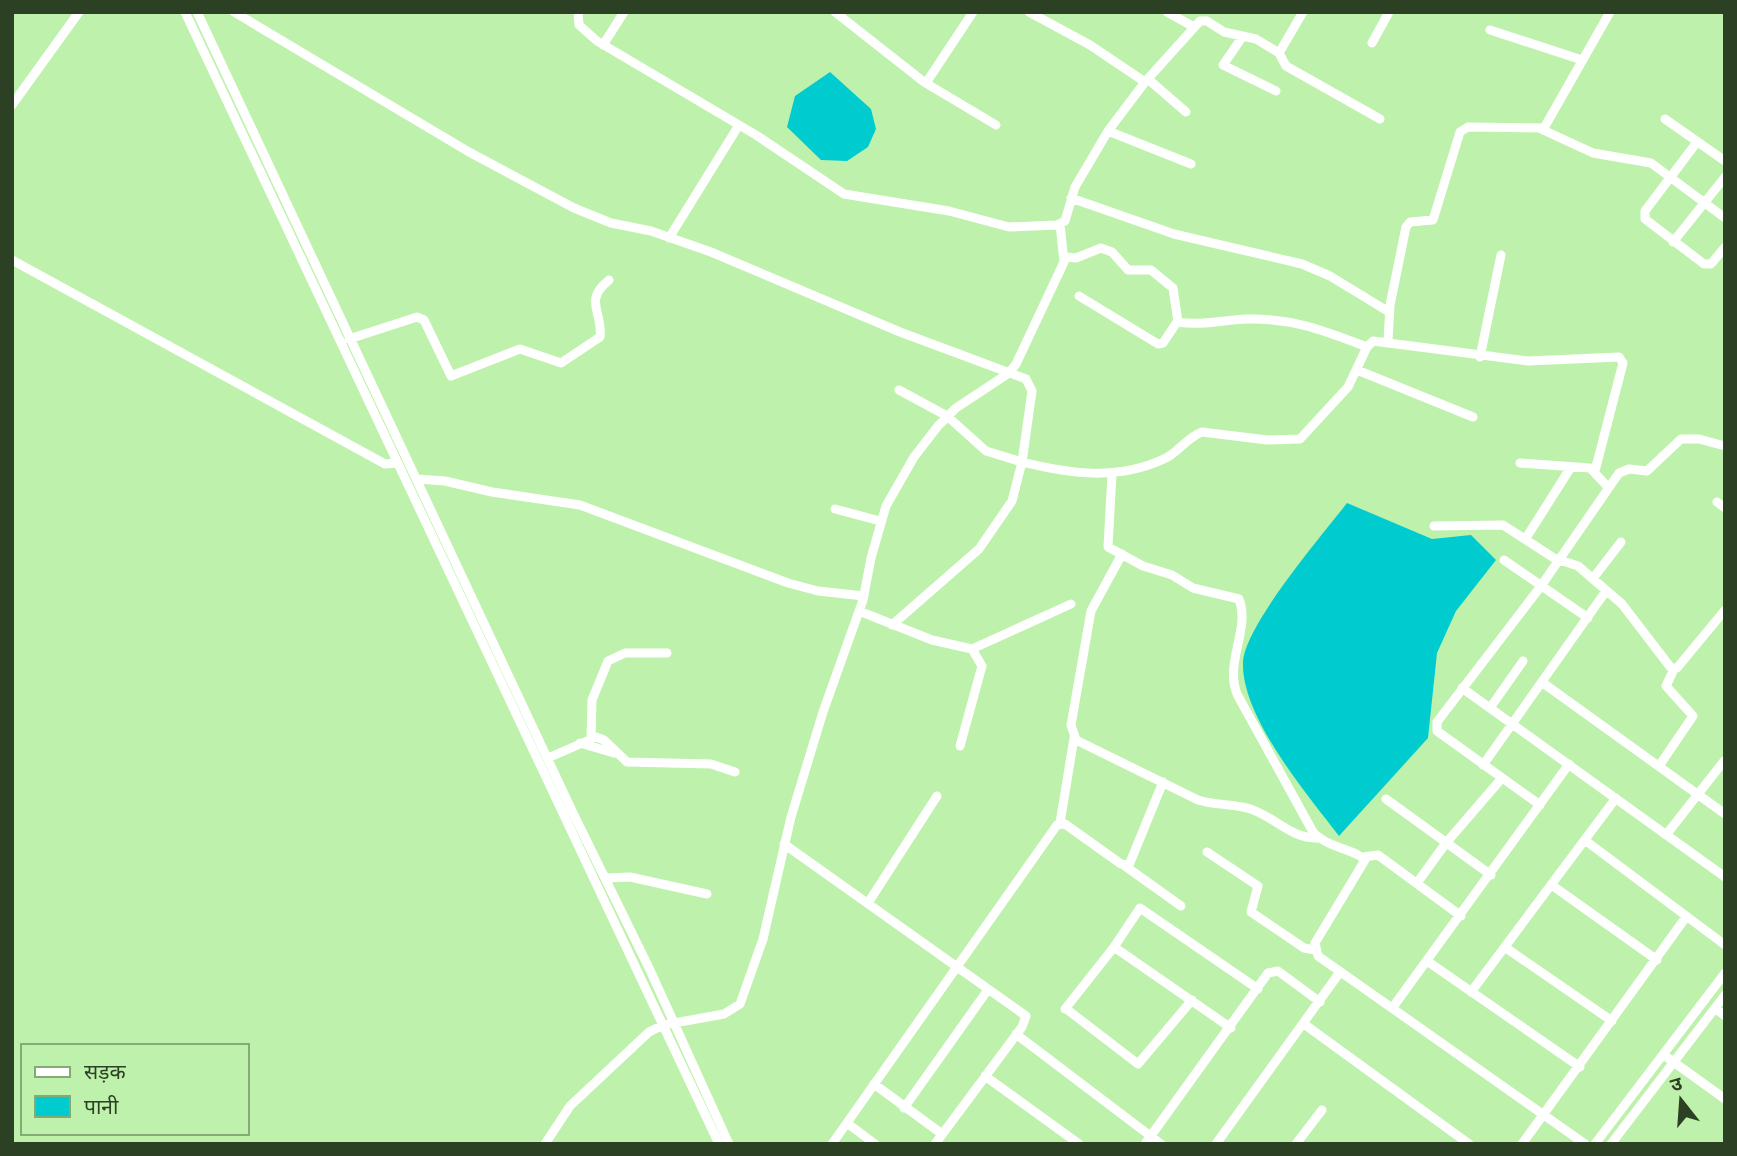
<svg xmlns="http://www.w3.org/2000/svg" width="1737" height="1156" font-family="'Noto Serif','Noto Sans Devanagari',serif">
  <rect width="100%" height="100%" fill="#bef1ab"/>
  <path fill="#00cccf" d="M830 72 871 109 876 129 868 147 847 161 821 160 787 127 795 96Z
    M1347 503 1432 539 1471 535 1496 560 1456 611 1437 653 1428 738 1339 836C1307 794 1241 717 1243 662 1245 625 1323 534 1347 503Z"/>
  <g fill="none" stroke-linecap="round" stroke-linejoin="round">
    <path stroke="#fff" stroke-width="9" d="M185 12 719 1144
      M197 12 573 813 650 970 729 1144
      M234 12 469 152 574 208 611 223 651 231 711 252 900 332 1026 379 1032 391 1022 462 986 451 947 416 899 390
      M578 12 579 25 597 41 756 135 844 194 949 211 1009 227 1057 225 1065 221 1075 187 1108 131 1145 82 1200 21H1207L1224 32 1256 39 1279 53 1286 66 1380 119
      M835 12 924 82 996 125
      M1029 12 1090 45 1145 82
      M1167 12 1194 27
      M1490 30 1582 60
      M1243 36 1223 65 1276 91
      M1372 43 1389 12
      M603 45 624 12
      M1279 53 1303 12
      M1148 79 1186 112
      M926 83 973 12
      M12 105 79 12
      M1665 119 1725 161
      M1541 129 1593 153 1651 163 1725 218
      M1108 131 1191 164
      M1697 142 1645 211V219L1704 264H1711L1725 247
      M1071 198 1174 234 1302 264 1330 276 1389 312
      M669 238 739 125
      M1673 242 1725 177
      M1066 257 1076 258 1101 248 1112 252 1128 270H1151L1173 288 1178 322
      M12 260 385 464 397 463
      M1079 296 1158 344 1163 343 1177 322C1201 326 1222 320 1247 319 1293 318 1325 331 1367 347
      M349 339 417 317 424 320 451 376 520 349 561 363 600 337C603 311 583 301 609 280
      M1388 341 1390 305 1406 227 1410 222 1433 220 1460 132 1468 127 1544 128 1610 12
      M1480 357 1501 255
      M1357 370 1473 417
      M1520 463 1590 468 1608 487
      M1112 474 1108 547 1143 566 1172 575 1193 588 1239 599C1251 629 1223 664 1238 696L1313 832C1329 849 1355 849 1365 860L1315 943 1318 956 1585 1144
      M417 479 445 481 492 492 580 505 788 583 818 591 864 596
      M1717 502 1725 508
      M835 509 880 521
      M1434 526 1503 525 1554 558 1578 566 1622 604 1671 668H1677L1725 610
      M1526 538 1571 467
      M1122 554 1091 611 1071 725 1076 740 1198 800C1214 805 1231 804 1247 808 1274 815 1289 839 1319 838
      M1504 560 1588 618
      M1594 577 1621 542
      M859 611 932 640 972 649 1071 604
      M892 625 979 549 1012 501 1022 462C1071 474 1118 481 1166 458 1179 451 1188 437 1202 432L1267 440 1300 439 1348 387 1367 347 1373 341 1528 361 1619 357 1623 363 1595 471
      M1543 683 1725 814
      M1462 688 1725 877
      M1490 708 1523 661
      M591 738 592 700 608 661 625 653H667
      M580 743 614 753
      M960 746 982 666 972 649
      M548 758 596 737 604 740 627 762 711 764 735 772
      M1483 765 1606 591
      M1659 766 1693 716 1666 686 1674 669
      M1386 799 1491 875
      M1540 805 1437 731V722L1541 586 1619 473 1629 469 1647 471 1681 439H1699L1725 446
      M1060 823 1074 738
      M1666 835 1724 761
      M1586 841 1725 945
      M784 844 1026 1016 1022 1027 935 1144
      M1207 852 1258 886 1251 912 1304 948 1315 950
      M1363 857 1378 855 1461 916
      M1125 866 1181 906
      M605 878 630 877 707 894
      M1417 883 1446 843 1502 778
      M1553 886 1657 960
      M868 903 937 796
      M1114 947 1231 1028
      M1506 948 1612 1021
      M1427 961 1580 1067
      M1471 992 1616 798
      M1393 1007 1569 764
      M1715 1008 1725 1016
      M1065 1009 1114 947 1140 908 1258 989
      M1069 1011 1138 1064 1192 1000
      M1304 1024 1469 1144
      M1016 1034 1161 1144
      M1668 1058 1725 1099
      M985 1076 1079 1144
      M874 1084 942 1134
      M904 1108 987 991
      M847 1123 875 1144
      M545 1144 570 1106 649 1032 663 1025 724 1014 740 1004 763 939 791 817 823 712 863 600 871 558 886 506 914 457 938 426 956 408 1009 373 1016 364 1064 262 1060 224
      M832 1144 1057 825 1065 824 1121 864 1129 865 1163 782
      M1145 1144 1268 973 1278 971 1320 1002
      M1216 1144 1340 972
      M1296 1144 1322 1110
      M1522 1144 1686 917
      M1595 1144 1725 973
      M1611 1144 1725 995"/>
  </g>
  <rect width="1737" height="1156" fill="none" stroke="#2c4024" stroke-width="28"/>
  <rect x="21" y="1044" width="228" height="91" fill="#bef1ab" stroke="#84aa75" stroke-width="2"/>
  <rect x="35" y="1067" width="35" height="10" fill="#ffffff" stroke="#84aa75" stroke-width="2"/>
  <text x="84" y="1079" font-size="21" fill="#2c4024">सड़क</text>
  <rect x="35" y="1096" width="35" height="21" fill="#00cccf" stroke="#84aa75" stroke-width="2"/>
  <text x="84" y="1114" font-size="21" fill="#2c4024">पानी</text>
  <g transform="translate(1681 1100) rotate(343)" stroke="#bef1ab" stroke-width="5" paint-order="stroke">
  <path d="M0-5L12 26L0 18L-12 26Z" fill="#2c4024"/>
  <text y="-10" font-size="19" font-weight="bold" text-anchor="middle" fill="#2c4024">उ</text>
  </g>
</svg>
